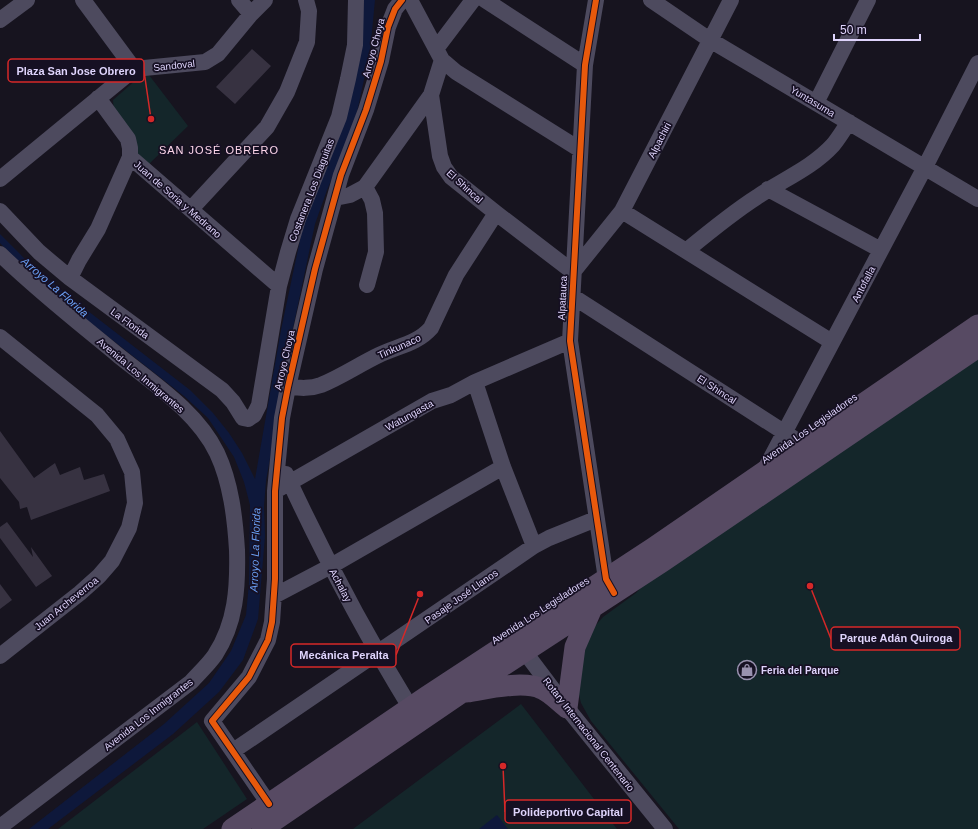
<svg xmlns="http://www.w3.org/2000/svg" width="978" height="829" font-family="Helvetica,sans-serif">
  <rect width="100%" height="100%" fill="#17141f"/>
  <path fill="#14262a" d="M149 75 188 126 147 166 135 154 114 112 113 100 137 79Z
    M978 355V829H679L591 721 581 703 576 683 587 635 603 617 636 593 649 579Z
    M521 704 617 829H353Z
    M197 722 247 799 203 829H58Z"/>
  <path fill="#0e183b" d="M364 0H375L370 52 357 112 347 143 327 190 315 224 292 333 266 481 264 506 265 536 258 619 243 660 219 692 173 734 48 829H29L164 724 209 683 231 651 246 615 249 583 250 505 244 482 234 457 208 418 184 396 65 303 24 267 0 243V234L29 263 70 297 190 390 213 413 229 433 242 453 255 479 281 330 304 221 359 50Z
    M497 815 508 829H479Z"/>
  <path fill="#373241" d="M252 49 271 66 235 104 216 87Z
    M0 431 34 478 55 463 60 475 80 467 84 480 104 474 110 491 31 520 27 507 20 509 19 502 0 478Z
    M7 522 33 557 31 547 52 576 36 587 0 538V527Z
    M0 584 12 600 0 609Z"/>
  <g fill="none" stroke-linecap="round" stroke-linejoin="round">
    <path stroke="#4d4a5e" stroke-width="16" d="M83 0 134 69
      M239 0 251 14
      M410 0 442 60 456 72 579 149
      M485 0 585 65
      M596 0 585 65 570 341 606 579 611 587
      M651 0 710 40 978 199
      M0 20 27 0
      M436 49 473 0
      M442 60 431 95 440 156 444 167 451 177 496 213 573 272 622 211 731 0
      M98 98 128 139 130 148V157L279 286
      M816 103 868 0
      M0 179 134 69 205 62 218 54 251 14 265 0
      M365 187 372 200 375 213 376 252 367 285
      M768 189 881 250
      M335 198 350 195 365 187 431 95
      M191 209 267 127 287 92 307 42 309 11 306 0
      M0 211 39 252 70 278 222 390 233 402 243 418 248 419 254 415 259 405 279 286 288 252 298 219 339 117 348 79 355 45 356 0
      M622 211 832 342
      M686 251C709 232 732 213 757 197 782 180 812 168 833 145 839 138 844 129 849 122
      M0 254C38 291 78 322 119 356 154 384 197 412 217 453 231 483 235 518 237 550 238 587 236 623 215 655 208 665 199 673 191 682L0 827
      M70 278 79 260 98 229 130 157
      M572 296 793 438
      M0 337 97 415 117 439 132 472 135 503 129 528 112 561 99 576 80 593 0 656
      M475 382 503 467 534 546
      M288 387C300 388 310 389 321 385 341 377 360 364 379 355 398 346 417 344 431 328L456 275 496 213
      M764 471 925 167 978 63
      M286 474C323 554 364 632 410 707
      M275 491 432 401 451 395 475 382 570 341
      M274 596 331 566 503 467
      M518 643 567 708 665 829
      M233 751 534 546 549 538 596 519
      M269 804 212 721 249 677 268 640 272 622 275 579V491L282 418 288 387 315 269 341 175 366 110 381 61 388 27 395 9 402 0"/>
    <path stroke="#574a63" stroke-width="21" d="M467 692C486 689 524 680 542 689 551 693 559 702 567 708L575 647 592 608
      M232 829 426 697 653 548 978 325
      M262 829 461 693 662 562 978 347"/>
    <defs>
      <path id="cycleway" d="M596 0 585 65 570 341 606 579 614 593
        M269 804 212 721 249 677 268 640 272 622 275 579V491L282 418 288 387 315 269 341 175 366 110 381 61 388 27 395 9 402 0"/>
    </defs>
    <use href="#cycleway" stroke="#161023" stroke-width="8"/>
    <use href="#cycleway" stroke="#e8590c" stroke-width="6"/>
  </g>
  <defs>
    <symbol id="shop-ring" viewBox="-11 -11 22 22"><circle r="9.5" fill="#161023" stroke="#9991af" stroke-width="1.5"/><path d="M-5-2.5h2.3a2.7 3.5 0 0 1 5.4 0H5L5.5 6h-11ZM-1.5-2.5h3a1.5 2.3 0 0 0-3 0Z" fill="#9991af"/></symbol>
  </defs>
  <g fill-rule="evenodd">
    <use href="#shop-ring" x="736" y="659" width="22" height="22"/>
  </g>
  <g text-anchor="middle" stroke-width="3.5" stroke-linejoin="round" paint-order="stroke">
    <g font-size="10" fill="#dfd4fc" stroke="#161023">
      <text transform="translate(373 48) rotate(-75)" y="4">Arroyo Choya</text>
      <text transform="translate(174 65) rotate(-6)" y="4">Sandoval</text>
      <text transform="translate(813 101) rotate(31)" y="4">Yuntasuma</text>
      <text transform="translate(659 140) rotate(-63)" y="4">Alpachiri</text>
      <text transform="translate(465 186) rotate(42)" y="4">El Shincal</text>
      <text transform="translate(311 190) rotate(-69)" y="4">Costanera Los Diaguitas</text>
      <text transform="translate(178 199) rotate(41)" y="4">Juan de Soria y Medrano</text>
      <text transform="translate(863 284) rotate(-62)" y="4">Antofalla</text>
      <text transform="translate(562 298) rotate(-87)" y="4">Alpatauca</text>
      <text transform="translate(130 323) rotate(36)" y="4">La Florida</text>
      <text transform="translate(399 346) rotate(-24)" y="4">Tinkunaco</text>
      <text transform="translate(284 360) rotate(-77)" y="4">Arroyo Choya</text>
      <text transform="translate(141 375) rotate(40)" y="4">Avenida Los Inmigrantes</text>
      <text transform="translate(717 389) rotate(33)" y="4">El Shincal</text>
      <text transform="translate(409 415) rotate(-29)" y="4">Watungasta</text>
      <text transform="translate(809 428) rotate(-35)" y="4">Avenida Los Legisladores</text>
      <text transform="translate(341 585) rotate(62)" y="4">Achalay</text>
      <text transform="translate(461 596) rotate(-35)" y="4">Pasaje José Llanos</text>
      <text transform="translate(66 603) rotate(-39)" y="4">Juan Archeverroa</text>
      <text transform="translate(540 610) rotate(-33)" y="4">Avenida Los Legisladores</text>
      <text transform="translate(148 714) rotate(-38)" y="4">Avenida Los Inmigrantes</text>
      <text transform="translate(589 734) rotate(52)" y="4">Rotary Internacional Centenario</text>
    </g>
    <g font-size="10" font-weight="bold" fill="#dfd4fc" stroke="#161023" text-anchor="start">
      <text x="761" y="674">Feria del Parque</text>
    </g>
    <g font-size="11" letter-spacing="1" fill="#fcd6e9" stroke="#161023">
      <text x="219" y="154">SAN JOSÉ OBRERO</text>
    </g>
    <g font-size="11" font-style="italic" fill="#6a9ff5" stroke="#161023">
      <text transform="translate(55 287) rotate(41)" y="4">Arroyo La Florida</text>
      <text transform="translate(255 550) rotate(-88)" y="4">Arroyo La Florida</text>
    </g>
  </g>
  <path fill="none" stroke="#d62828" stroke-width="1.5" d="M151 119L144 71M810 586L831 639M420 594L396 655M503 766L505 812"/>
  <g fill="#d62828" stroke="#161023" stroke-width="1.5">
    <circle cx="151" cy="119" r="4"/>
    <circle cx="810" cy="586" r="4"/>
    <circle cx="420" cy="594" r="4"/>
    <circle cx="503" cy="766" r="4"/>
  </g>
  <g fill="#161023" stroke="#d62828" stroke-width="1.5">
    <rect x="8" y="59" width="136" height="23" rx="4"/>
    <rect x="831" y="627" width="129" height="23" rx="4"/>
    <rect x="291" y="644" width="105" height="23" rx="4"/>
    <rect x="505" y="800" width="126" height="23" rx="4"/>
  </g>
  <g font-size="11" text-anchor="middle" font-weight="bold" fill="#dfd4fc">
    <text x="76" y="75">Plaza San Jose Obrero</text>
    <text x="896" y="642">Parque Adán Quiroga</text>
    <text x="344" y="659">Mecánica Peralta</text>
    <text x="568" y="816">Polideportivo Capital</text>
  </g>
  <path d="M834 34v6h86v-6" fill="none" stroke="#dfd4fc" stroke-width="2"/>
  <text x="840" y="34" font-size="12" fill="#dfd4fc" stroke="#161023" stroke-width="3" paint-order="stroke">50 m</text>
</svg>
